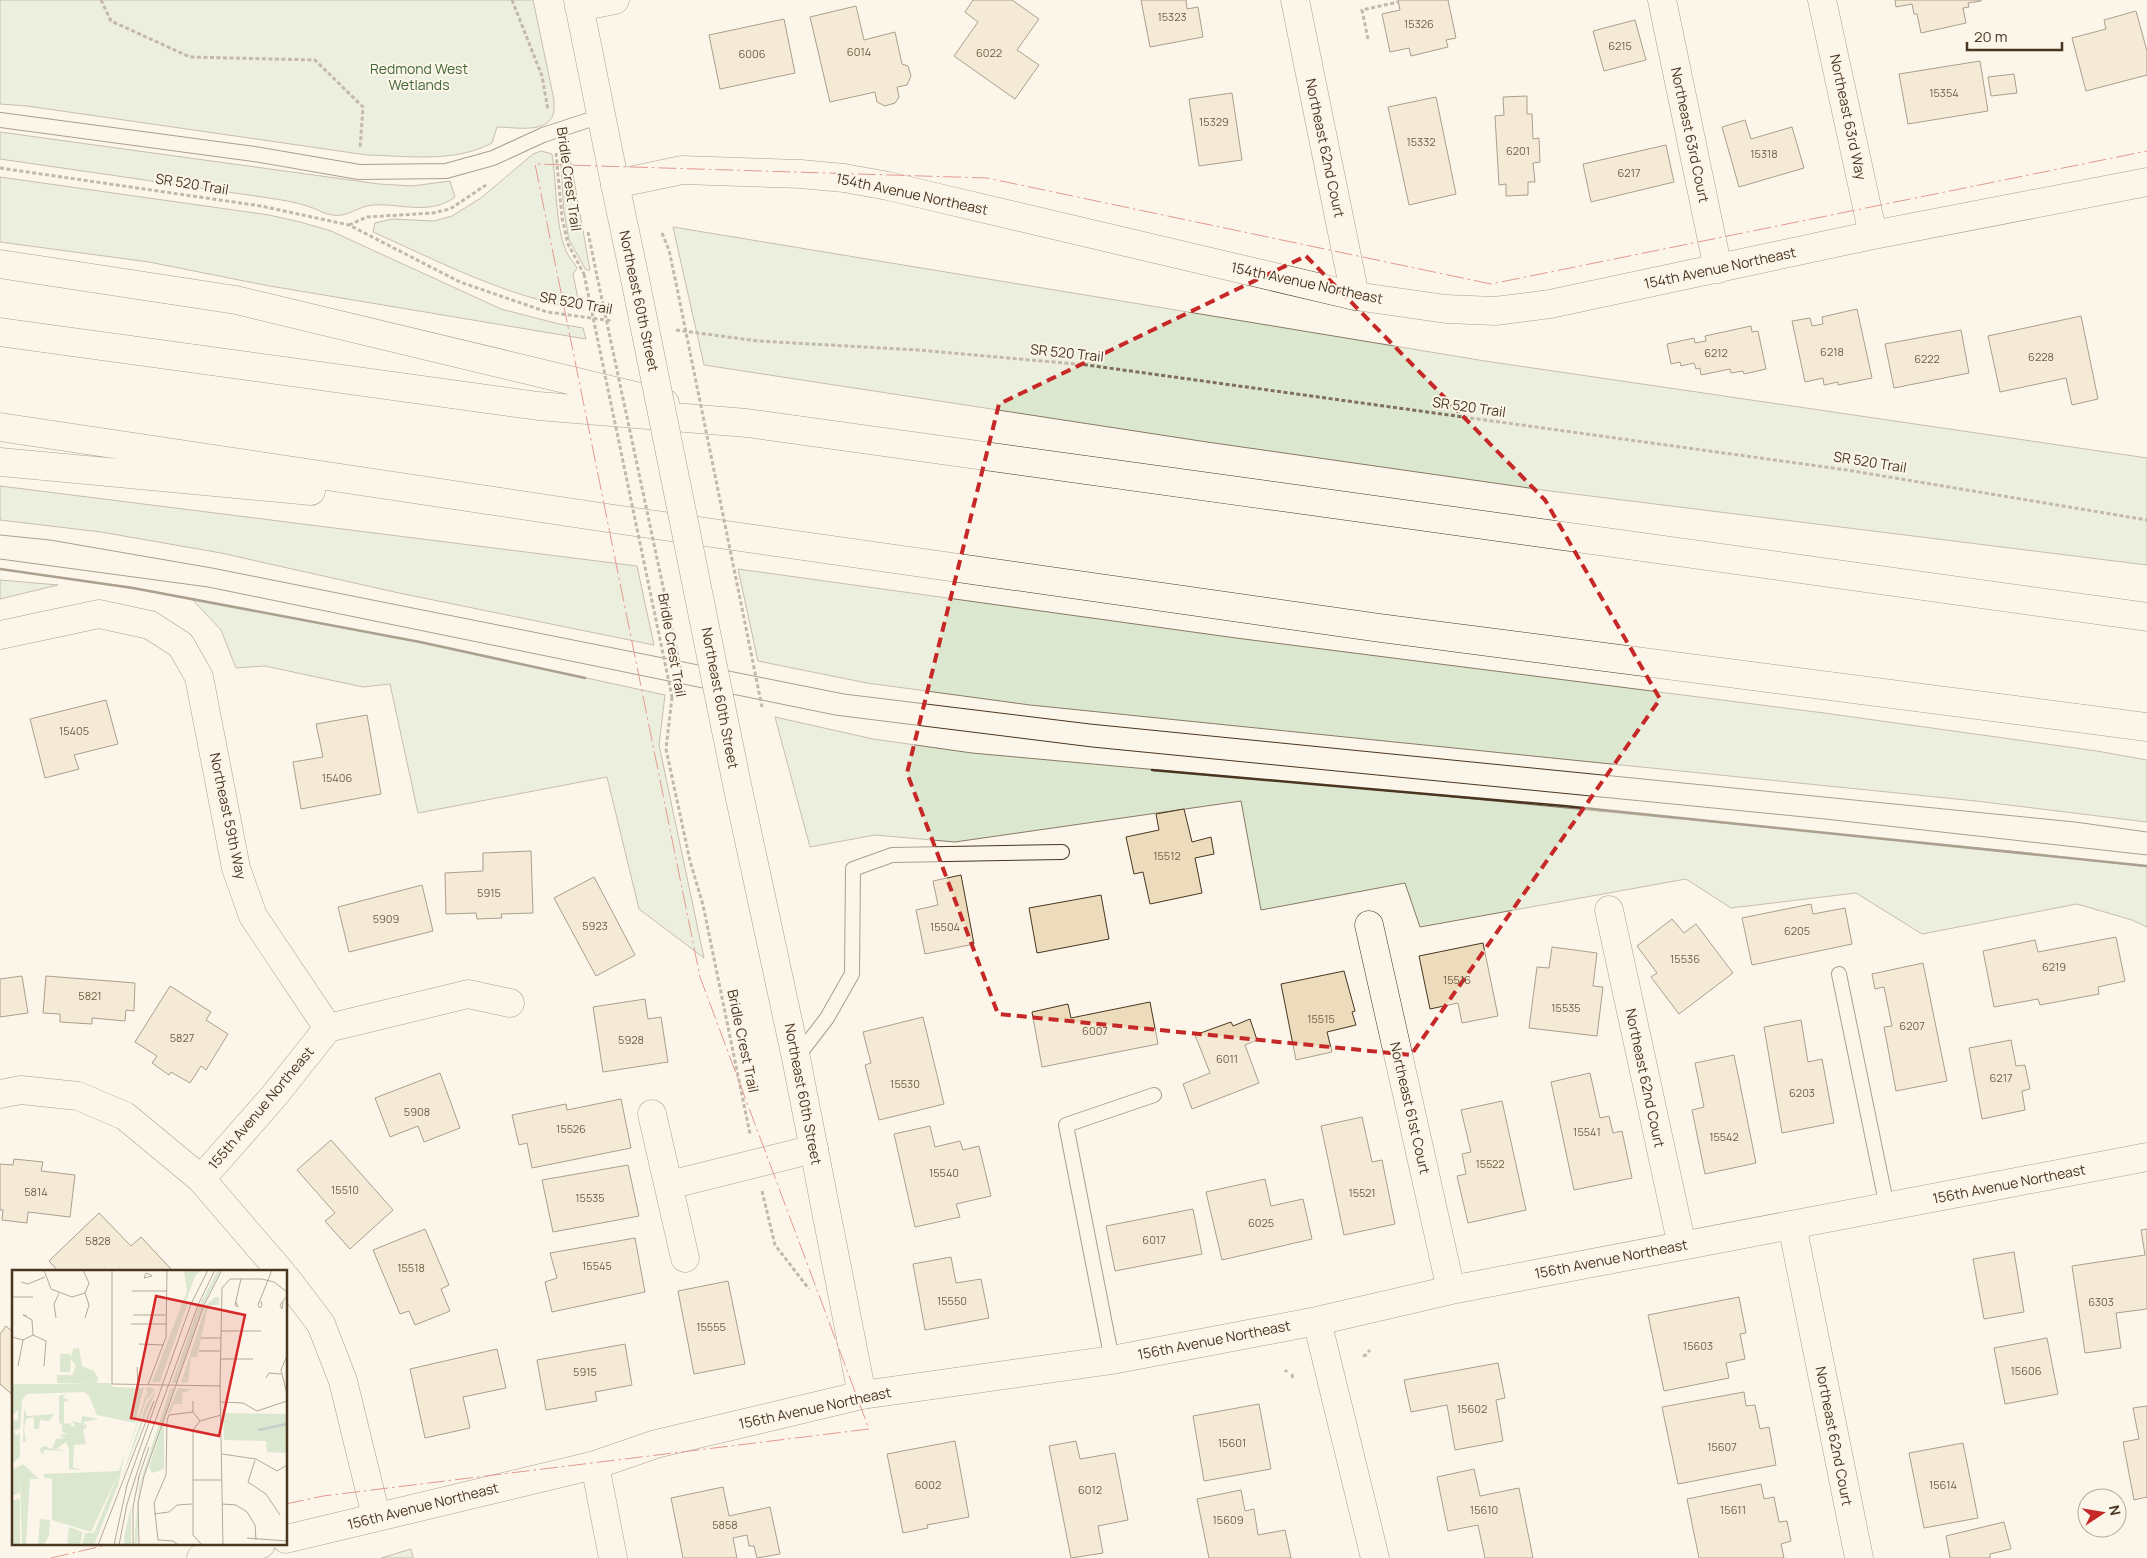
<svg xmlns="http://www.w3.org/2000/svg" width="2147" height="1558" font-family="Manrope,sans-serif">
  <rect width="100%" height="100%" fill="#fbf6e9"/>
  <path fill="#dce7d0" stroke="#887966" d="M0 0H533L554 100C554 107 555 117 548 122 537 132 511 127 497 127L492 143C454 163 408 156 367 155L27 106 0 104Z
    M0 132 379 184 412 186 450 181 455 197C429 216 401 203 373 205 358 206 347 218 332 215 324 214 315 208 307 206 295 202 282 200 269 198L0 159Z
    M541 151 552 154C557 183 555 226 566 251 569 257 574 263 577 268L573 274 580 309C505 296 442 263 373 232L375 223 392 219 434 221 452 216 481 198 533 154Z
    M569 152 590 270H586L569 240 564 212 560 153Z
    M0 177 269 215 300 222 331 231 501 309 559 324 583 328 586 339 264 285 149 262 0 242Z
    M673 227 1485 361 2147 458V565L1550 491 1207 442 704 365Z
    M0 486 637 566 654 645 399 593 221 553 101 532 0 520Z
    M738 569 1236 638 1824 713 2097 751 2147 760V822L1976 801 1030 705 867 683 758 661Z
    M0 580 58 585 0 599Z
    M192 599 420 642 665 695 659 745 704 958 639 909 607 777 418 813 390 684 363 687 265 666 236 668 221 630Z
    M775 717 873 739 972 753 1422 794 2030 853 2147 867V927L2132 920 2077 904 1922 934 1856 893 1731 908 1686 879 1420 927 1405 883 1261 910 1241 801 955 842 875 835 810 847Z
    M411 1549 413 1558H381Z"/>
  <path fill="#ecdcbc" stroke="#4a3520" d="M973 0H1012L1039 19 1017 50 1039 65 1015 99 954 56 978 22 965 12Z
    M1141 0H1186L1187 9 1198 7 1203 37 1150 47Z
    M1398 0H1448L1456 38 1446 40 1448 47 1411 56 1409 48 1390 52 1382 14 1400 10Z
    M1895 0H1981V1L1968 3 1969 7 1963 8 1966 23 1921 33 1917 14H1914L1912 4 1896 7Z
    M856 6 864 40 895 32 902 64 908 66 911 76 907 85 897 87 899 97 895 103 885 106 877 102 875 92 830 102 810 17Z
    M2136 11 2147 51V75L2086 91 2072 38 2106 29 2104 20Z
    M784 19 795 73 720 89 709 35Z
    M1635 20 1646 60 1604 71 1593 31Z
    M1980 61 1988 111 1908 124 1899 74Z
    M2014 74 2017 93 1991 96 1988 77Z
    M1232 93 1242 160 1199 166 1189 99Z
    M1527 96V114H1532L1533 139 1539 138 1540 162 1533 163 1535 182H1528V195L1506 196V184L1499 185 1495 116 1504 115 1503 97Z
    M1436 97 1456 194 1409 205 1388 107Z
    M1745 120 1751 139 1792 127 1804 168 1739 187 1722 127Z
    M1666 145 1674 182 1591 202 1583 164Z
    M1857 309 1872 378 1838 385V382L1824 385 1823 378 1805 382 1792 321 1810 318 1812 326 1823 324 1822 317Z
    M2081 316 2098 399 2072 405 2066 378 2000 392 1988 336Z
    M1751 326 1752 332 1758 331 1766 369 1744 374 1743 371 1731 373 1730 369 1701 375 1700 368 1696 369 1694 363 1681 366 1680 362 1671 364 1667 344 1694 338 1695 343 1706 341 1705 336Z
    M1961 330 1969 373 1894 388 1885 344Z
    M106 700 118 744 74 755 79 769 45 778 30 719Z
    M367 715 381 794 301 809 293 762 323 757 316 724Z
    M1184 809 1192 842 1211 837 1214 854 1195 858 1202 893 1150 904 1143 872 1134 874 1126 837 1159 830 1156 814Z
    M531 851 533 913 501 914 502 918 477 919 476 913 446 914 445 873 483 871V853Z
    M961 875 974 944 925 954 916 910 938 905 933 881Z
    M594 877 635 955 596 976 554 898Z
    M422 885 433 931 349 952 338 907Z
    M1101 895 1109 939 1037 953 1029 908Z
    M1811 904 1813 914 1845 908 1852 944 1752 965 1742 918Z
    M1672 919 1684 933 1696 924 1733 973 1679 1014 1651 977 1657 973 1637 946Z
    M2116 937 2125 981 2098 987 2099 994 2040 1005 2038 999 1994 1007 1983 951 2035 940 2038 952Z
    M1483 943 1498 1016 1462 1023 1458 1003 1430 1009 1419 956Z
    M1552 947 1597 953 1593 986 1603 987 1597 1036 1529 1028 1537 967 1549 968Z
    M1923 963 1947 1081 1896 1091 1884 1027 1892 1026 1884 987 1875 989 1872 974Z
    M1344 971 1355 1011 1352 1012 1356 1025 1327 1032 1332 1052 1296 1060 1281 984Z
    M22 976 28 1013 0 1017V979Z
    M46 976 135 983 134 1011 126 1010 125 1021 92 1018V1024L60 1022V1014L43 1013Z
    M170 986 211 1012 206 1020 228 1034 206 1070 201 1066 190 1083 171 1072 169 1075 152 1063 157 1056 135 1042Z
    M645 999 648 1019 661 1017 668 1062 603 1072 593 1007Z
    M1150 1002 1158 1044 1042 1067 1032 1012 1068 1004 1071 1018Z
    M923 1017 944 1104 879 1120 865 1065 871 1063 863 1032Z
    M1250 1019 1257 1040 1245 1045 1259 1083 1192 1109 1183 1084 1210 1073 1195 1035 1231 1022 1233 1026Z
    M1801 1020 1808 1062 1822 1059 1834 1123 1782 1133 1764 1027Z
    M2011 1040 2016 1066 2025 1065 2030 1089 2022 1091 2025 1110 1982 1119 1969 1048Z
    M1734 1055 1756 1163 1705 1174 1692 1110 1704 1107 1695 1063Z
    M440 1073 460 1128 424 1142 418 1126 390 1137 375 1098Z
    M1590 1073 1600 1118 1609 1116 1613 1133 1622 1131 1632 1178 1574 1190 1551 1082Z
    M621 1099 631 1148 532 1168 527 1143 519 1145 512 1115 566 1104 567 1110Z
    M1502 1101 1526 1210 1468 1223 1457 1176 1466 1174 1462 1154 1471 1152 1461 1110Z
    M1362 1117 1372 1162 1382 1160 1395 1224 1344 1235 1321 1126Z
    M930 1126 935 1147 960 1141 963 1150 979 1146 991 1196 956 1204 960 1217 915 1227 894 1134Z
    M331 1140 393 1210 350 1249 325 1221 335 1213 297 1170Z
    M14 1159 43 1162 41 1171 75 1175 70 1217 28 1212 27 1223 2 1220 3 1210H0V1164L13 1165Z
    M628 1165 639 1216 553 1232 542 1180Z
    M1265 1179 1271 1206 1303 1199 1312 1239 1222 1260 1206 1192Z
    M1193 1209 1202 1254 1115 1271 1106 1226Z
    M99 1213 131 1246 141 1237 171 1269 168 1272H59L49 1261Z
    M425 1229 449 1285 441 1289 450 1311 415 1325 409 1311 400 1314 373 1250Z
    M2147 1229V1309L2116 1313 2121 1348 2085 1353 2072 1266 2145 1255 2141 1230Z
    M635 1238 645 1292 552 1312 545 1282 557 1278 550 1253Z
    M2014 1252 2024 1312 1984 1319 1973 1259Z
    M951 1257 956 1283 981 1279 989 1318 925 1330 913 1264Z
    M728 1281 745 1364 694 1374 678 1291Z
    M1739 1297 1746 1333 1740 1334 1745 1359 1726 1363 1729 1378 1664 1391 1648 1315Z
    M6 1326 14 1333V1396L0 1384V1334Z
    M2047 1338 2058 1394 2005 1404 1994 1348Z
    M625 1344 632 1385 595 1392 597 1401 546 1410 537 1360Z
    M497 1349 506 1388 463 1397 470 1428 425 1438 410 1369Z
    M1498 1363 1505 1398 1496 1400 1503 1441 1455 1450 1447 1405 1411 1412 1404 1380Z
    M1744 1392 1746 1406 1755 1405 1760 1429 1769 1427 1776 1465 1678 1484 1662 1407Z
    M1259 1404 1271 1469 1204 1481 1193 1416Z
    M2147 1406V1497L2134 1500 2123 1442 2139 1439 2133 1408Z
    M955 1441 969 1517 927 1525 928 1528 903 1533 887 1454Z
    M1076 1441 1080 1459 1115 1453 1128 1520 1098 1526 1103 1553 1071 1558 1049 1446Z
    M1963 1443 1978 1518 1924 1528 1909 1453Z
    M1474 1469 1480 1496 1519 1488 1533 1558H1485L1478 1525 1448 1531 1437 1477Z
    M1761 1484 1764 1499 1774 1497 1779 1522 1787 1521 1791 1541 1781 1544 1784 1558H1699L1687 1499Z
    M723 1487 729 1516 770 1507 780 1554 757 1558 754 1546H749L747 1535 733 1538 737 1558H683L671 1498Z
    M1241 1490 1245 1511 1254 1509 1258 1535 1285 1530 1291 1558H1209L1197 1499Z
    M2004 1522 2011 1549 1990 1554V1558H1950L1946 1536Z"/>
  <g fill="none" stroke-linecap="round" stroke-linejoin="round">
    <defs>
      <path id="service" d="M0 120 254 154 359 172 446 171 493 158 543 135 601 116
        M1839 974 1887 1207
        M797 1057 827 1018 852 974 853 869 892 855 1062 852
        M1112 1360 1066 1125 1154 1095"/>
      <path id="minor" d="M578 0 615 184 682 170 801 174 844 178 888 186 1355 296 1446 309 1495 311 1550 304 1873 235 2147 182
        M1295 0 1355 296
        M1662 0 1718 269
        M1822 0 1873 235
        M579 7 615 0
        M0 635 99 614 150 625 181 645 199 677 236 868 253 916 328 1028
        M1609 910 1682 1246
        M1369 925 1451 1290
        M0 1094 21 1090 78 1096 125 1116 201 1179 274 1096 328 1028 468 994 510 1003
        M652 1114 685 1258
        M201 1179 281 1272
        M669 1185 814 1149
        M1792 1225 1859 1558
        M286 1278 321 1324 343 1381 376 1516
        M1317 1321 1375 1558
        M862 1395 1112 1360 1317 1321 1451 1290 2147 1157
        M595 1465 613 1558"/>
      <path id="tertiary" d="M615 184 635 279
        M286 1539 595 1465 656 1444 862 1395 796 1058 739 794 721 706
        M201 1558 261 1544"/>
      <path id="motorway" d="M0 264 236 300 665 403
        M0 332 538 406 747 423 2147 617
        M0 427 614 519 1380 628 2147 727
        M0 462 311 491"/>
    </defs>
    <use href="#service" stroke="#4a3520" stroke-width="16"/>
    <use href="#minor" stroke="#4a3520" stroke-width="29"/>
    <use href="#tertiary" stroke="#4a3520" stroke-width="29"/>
    <use href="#motorway" stroke="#4a3520" stroke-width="29"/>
    <path stroke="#7f6f5c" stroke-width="3" stroke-dasharray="4 2.5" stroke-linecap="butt" d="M101 0 111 21 190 57 315 60 363 107 360 149
      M512 0 542 76 548 110
      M1368 39 1362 10 1398 2
      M556 153 562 218 568 244 584 274
      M0 168 261 206 349 225 460 282 547 312 613 321
      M349 225 367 217 433 213 450 209 486 185
      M588 232 597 276
      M662 233 669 250 676 283
      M676 330 758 341 918 350 1087 365 1847 470 2147 520
      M672 697 666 749 690 861 703 905 750 1134
      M762 1191 775 1245 809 1289
      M1368 1350 1370 1352
      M1363 1356 1369 1354
      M1285 1372 1287 1370
      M1292 1374 1293 1379"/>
    <use href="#service" stroke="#fbf6e9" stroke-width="14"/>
    <use href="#minor" stroke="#fbf6e9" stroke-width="28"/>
    <use href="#tertiary" stroke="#fbf6e9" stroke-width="28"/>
    <use href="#motorway" stroke="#fbf6e9" stroke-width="28"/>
    <path stroke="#4a3520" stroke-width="1" d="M0 535 50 540 212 568 844 694 1090 724 2075 822 2147 832
      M0 559 208 587 835 715 1092 747 1825 819 2147 855"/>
    <defs>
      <path id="tertiary-bridge" d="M635 279 721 706"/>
    </defs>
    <use href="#tertiary-bridge" stroke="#4a3520" stroke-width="29" stroke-linecap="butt"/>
    <path stroke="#7f6f5c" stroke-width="3" stroke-dasharray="4 2.5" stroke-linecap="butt" d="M584 274 672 697
      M597 276 682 676
      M676 283 762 707"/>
    <use href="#tertiary-bridge" stroke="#fbf6e9" stroke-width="28"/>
    <path stroke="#4a3520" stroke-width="2.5" d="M0 569 133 588 420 642 585 678
      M1152 770 1564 806 2147 866"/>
    <path stroke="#c62828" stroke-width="1" stroke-dasharray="18 4 2.5 4" stroke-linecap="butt" d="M286 1504 323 1496 869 1429 700 977 535 164 987 178 1491 284 2147 151
      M51 1558 111 1544"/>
  </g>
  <path d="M0 0H2147V1558H0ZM1306 256 1545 500 1660 699 1411 1055 998 1014 907 773 999 404Z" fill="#fbf6e9" fill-opacity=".55" fill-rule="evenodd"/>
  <path fill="none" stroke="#c62828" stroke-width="4" stroke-dasharray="10 6" stroke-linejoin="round" d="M1306 256 1545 500 1660 699 1411 1055 998 1014 907 773 999 404Z"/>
  <g text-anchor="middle" stroke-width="4" stroke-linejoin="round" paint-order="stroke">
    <g font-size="11" fill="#725f47">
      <text x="1172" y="21">15323</text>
      <text x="1419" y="28">15326</text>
      <text x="1620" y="50">6215</text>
      <text x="859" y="56">6014</text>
      <text x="989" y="57">6022</text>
      <text x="752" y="58">6006</text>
      <text x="1944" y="97">15354</text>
      <text x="1214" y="126">15329</text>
      <text x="1421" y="146">15332</text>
      <text x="1518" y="155">6201</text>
      <text x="1764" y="158">15318</text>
      <text x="1629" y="177">6217</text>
      <text x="1832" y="356">6218</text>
      <text x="1716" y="357">6212</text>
      <text x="2041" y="361">6228</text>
      <text x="1927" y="363">6222</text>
      <text x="74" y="735">15405</text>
      <text x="337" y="782">15406</text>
      <text x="1167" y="860">15512</text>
      <text x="489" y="897">5915</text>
      <text x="386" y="923">5909</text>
      <text x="595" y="930">5923</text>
      <text x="945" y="931">15504</text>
      <text x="1797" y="935">6205</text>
      <text x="1685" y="963">15536</text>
      <text x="2054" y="971">6219</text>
      <text x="1457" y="984">15516</text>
      <text x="90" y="1000">5821</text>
      <text x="1566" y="1012">15535</text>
      <text x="1321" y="1023">15515</text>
      <text x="1912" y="1030">6207</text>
      <text x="1095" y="1035">6007</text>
      <text x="182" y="1042">5827</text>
      <text x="631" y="1044">5928</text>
      <text x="1227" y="1063">6011</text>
      <text x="2001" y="1082">6217</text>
      <text x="905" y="1088">15530</text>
      <text x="1802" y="1097">6203</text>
      <text x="417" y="1116">5908</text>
      <text x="571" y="1133">15526</text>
      <text x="1587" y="1136">15541</text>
      <text x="1724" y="1141">15542</text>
      <text x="1490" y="1168">15522</text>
      <text x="944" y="1177">15540</text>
      <text x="345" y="1194">15510</text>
      <text x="36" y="1196">5814</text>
      <text x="1362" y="1197">15521</text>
      <text x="590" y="1202">15535</text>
      <text x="1261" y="1227">6025</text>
      <text x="1154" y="1244">6017</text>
      <text x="98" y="1245">5828</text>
      <text x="597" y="1270">15545</text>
      <text x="411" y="1272">15518</text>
      <text x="952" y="1305">15550</text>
      <text x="2101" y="1306">6303</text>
      <text x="711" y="1331">15555</text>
      <text x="1698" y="1350">15603</text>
      <text x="2026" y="1375">15606</text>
      <text x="585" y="1376">5915</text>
      <text x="1472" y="1413">15602</text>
      <text x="1232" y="1447">15601</text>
      <text x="1722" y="1451">15607</text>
      <text x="928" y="1489">6002</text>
      <text x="1943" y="1489">15614</text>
      <text x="1090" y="1494">6012</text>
      <text x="1484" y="1514">15610</text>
      <text x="1733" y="1514">15611</text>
      <text x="1228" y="1524">15609</text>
      <text x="725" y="1529">5858</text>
    </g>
    <g font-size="14" fill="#436837" stroke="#fbf6e9">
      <text x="419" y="74">Redmond West<tspan x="419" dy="16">Wetlands</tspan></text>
    </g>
    <g font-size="14" fill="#4a3520" stroke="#fbf6e9">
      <text transform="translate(1848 117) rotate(78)" y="5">Northeast 63rd Way</text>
      <text transform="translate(1690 135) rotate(78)" y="5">Northeast 63rd Court</text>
      <text transform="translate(1325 148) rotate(78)" y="5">Northeast 62nd Court</text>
      <text transform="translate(569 179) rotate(82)" y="5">Bridle Crest Trail</text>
      <text transform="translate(192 184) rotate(9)" y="5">SR 520 Trail</text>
      <text transform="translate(912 194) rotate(12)" y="5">154th Avenue Northeast</text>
      <text transform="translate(1720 268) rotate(-12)" y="5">154th Avenue Northeast</text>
      <text transform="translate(1307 283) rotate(12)" y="5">154th Avenue Northeast</text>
      <text transform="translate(639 301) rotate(78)" y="5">Northeast 60th Street</text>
      <text transform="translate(576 303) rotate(10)" y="5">SR 520 Trail</text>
      <text transform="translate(1067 353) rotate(6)" y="5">SR 520 Trail</text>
      <text transform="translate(1469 407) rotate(8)" y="5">SR 520 Trail</text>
      <text transform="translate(1870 462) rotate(9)" y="5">SR 520 Trail</text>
      <text transform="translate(672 645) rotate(80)" y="5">Bridle Crest Trail</text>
      <text transform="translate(720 698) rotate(79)" y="5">Northeast 60th Street</text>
      <text transform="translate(228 816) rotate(78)" y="5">Northeast 59th Way</text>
      <text transform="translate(743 1041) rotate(78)" y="5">Bridle Crest Trail</text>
      <text transform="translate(1645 1078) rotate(78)" y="5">Northeast 62nd Court</text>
      <text transform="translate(803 1094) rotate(79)" y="5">Northeast 60th Street</text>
      <text transform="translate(261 1108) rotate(-50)" y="5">155th Avenue Northeast</text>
      <text transform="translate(1410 1108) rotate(77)" y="5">Northeast 61st Court</text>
      <text transform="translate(2009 1184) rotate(-11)" y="5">156th Avenue Northeast</text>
      <text transform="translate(1611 1259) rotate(-11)" y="5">156th Avenue Northeast</text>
      <text transform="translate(1214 1340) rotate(-11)" y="5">156th Avenue Northeast</text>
      <text transform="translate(815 1408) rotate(-12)" y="5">156th Avenue Northeast</text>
      <text transform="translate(1834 1436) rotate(79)" y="5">Northeast 62nd Court</text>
      <text transform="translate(423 1506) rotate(-14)" y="5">156th Avenue Northeast</text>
    </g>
  </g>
  <g transform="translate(12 1270)">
    <rect width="275" height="275" fill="#fbf6e9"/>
    <path d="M172 0H190L183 6 174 31 176 33 148 112H140L175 21ZM206 0H209L192 33 165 113H160L186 38ZM203 27H207V35H199L195 41 185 87H179L176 112 169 113 194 35ZM67 78 70 96 82 101 86 108 85 113H98L101 117 132 118 123 153 85 145 77 126 72 122 15 124 10 130 8 159 1 161 5 165 8 163V187L0 194V151L6 150V140L0 145V114H78L45 113V105H60L64 96 59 89 58 102H48V84H58L59 88 61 79ZM134 117 143 119 136 129 135 128 115 183 134 124 136 127ZM163 118 128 216 125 275H122L127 216 158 119ZM166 118 181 119 170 123V134H162L159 142 155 144ZM145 119 135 142 109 210 134 135ZM53 124 51 128 57 130 52 132V154L59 153V156L63 157 60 151 69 153 70 146 87 149 72 152V157L74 153 75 157 71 160 74 174 62 175 61 197 70 200 57 199V179L54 172 44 179 54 181 32 180 31 185 27 179 32 176 40 179 44 169 52 168 47 165 56 164 50 162V154L47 153V126ZM12 138 15 146 42 144 37 151 28 150 27 159H22V147L14 149 12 159 14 172H11ZM211 143 275 144V183L255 182 254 171 212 170ZM152 151V199L140 203 137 197ZM113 183 106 215 82 275H70L73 263H82L107 202 79 262 40 250V209L32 207V204L107 201ZM11 194 27 209H18L14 275H10L8 205V223L0 226V200ZM8 228V275H0V231ZM119 236V275H112L113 263ZM28 249 38 250 37 265 32 275H26ZM57 257 71 262 68 275H55Z" fill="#dce7d0"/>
    <path fill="none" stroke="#c9cecd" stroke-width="2.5" d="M246 160 275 154"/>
    <path fill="none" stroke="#b4a999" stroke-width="1" d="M32 0 39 19 60 27 73 23M71 0 77 13 73 23M100 0V114L208 116M134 3 139 5 140 6 132 8ZM9 12 16 14 33 7M120 21H155M0 27H21M249 31 250 36 248 38 246 35 260 0M224 32 226 37 223 35 229 9M271 32 270 39 268 35 275 26M121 45H154M15 46 11 45 20 50 21 65 34 71 32 96M44 48 42 34 47 23M73 48 77 35 73 23M119 54H155M209 61H249M0 67 11 70 21 65M189 68H209M127 74 152 75M187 81H209M275 86 269 100 275 124M209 89H241M6 96 11 70M125 97 126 115M254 108 257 103 269 104M136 115 154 67 155 0M181 131V142L188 151 181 160V265L190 275M209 132 231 133 245 141 275 131M188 151 209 145M210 184 244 189 265 201 275 195M126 209 137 177M181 210H210M236 212 254 224 268 245M236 212 243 190M210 234 224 235 235 242 243 255 244 270M142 244 157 242 165 235 180 234M235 268 275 271M86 275 142 131M102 275 115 215 179 34 196 0M107 275 115 234 131 184 186 35 203 0M121 275V237L127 207M127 275 126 233 132 206 192 35 210 0M166 275 161 271 146 270 142 233 154 205 155 150 157 145 181 142M211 275 208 116 210 18 218 9H250L262 12 275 22"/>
    <path fill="#d62828" fill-opacity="0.15" stroke="#d62828" stroke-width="2.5" d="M144 26 233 45 207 166 119 148Z"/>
    <rect width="275" height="275" fill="none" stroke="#4a3520" stroke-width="2.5"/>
  </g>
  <g transform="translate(2102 1513) rotate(78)"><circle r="24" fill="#fbf6e9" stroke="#b4a999"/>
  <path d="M0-4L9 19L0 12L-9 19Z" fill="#c62828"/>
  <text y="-8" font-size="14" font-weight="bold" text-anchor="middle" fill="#4a3520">N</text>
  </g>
  <path d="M1967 42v8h95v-8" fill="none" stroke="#4a3520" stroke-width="2.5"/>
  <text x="1974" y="42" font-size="15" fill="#4a3520" stroke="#fbf6e9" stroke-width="4" paint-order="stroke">20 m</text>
</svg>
